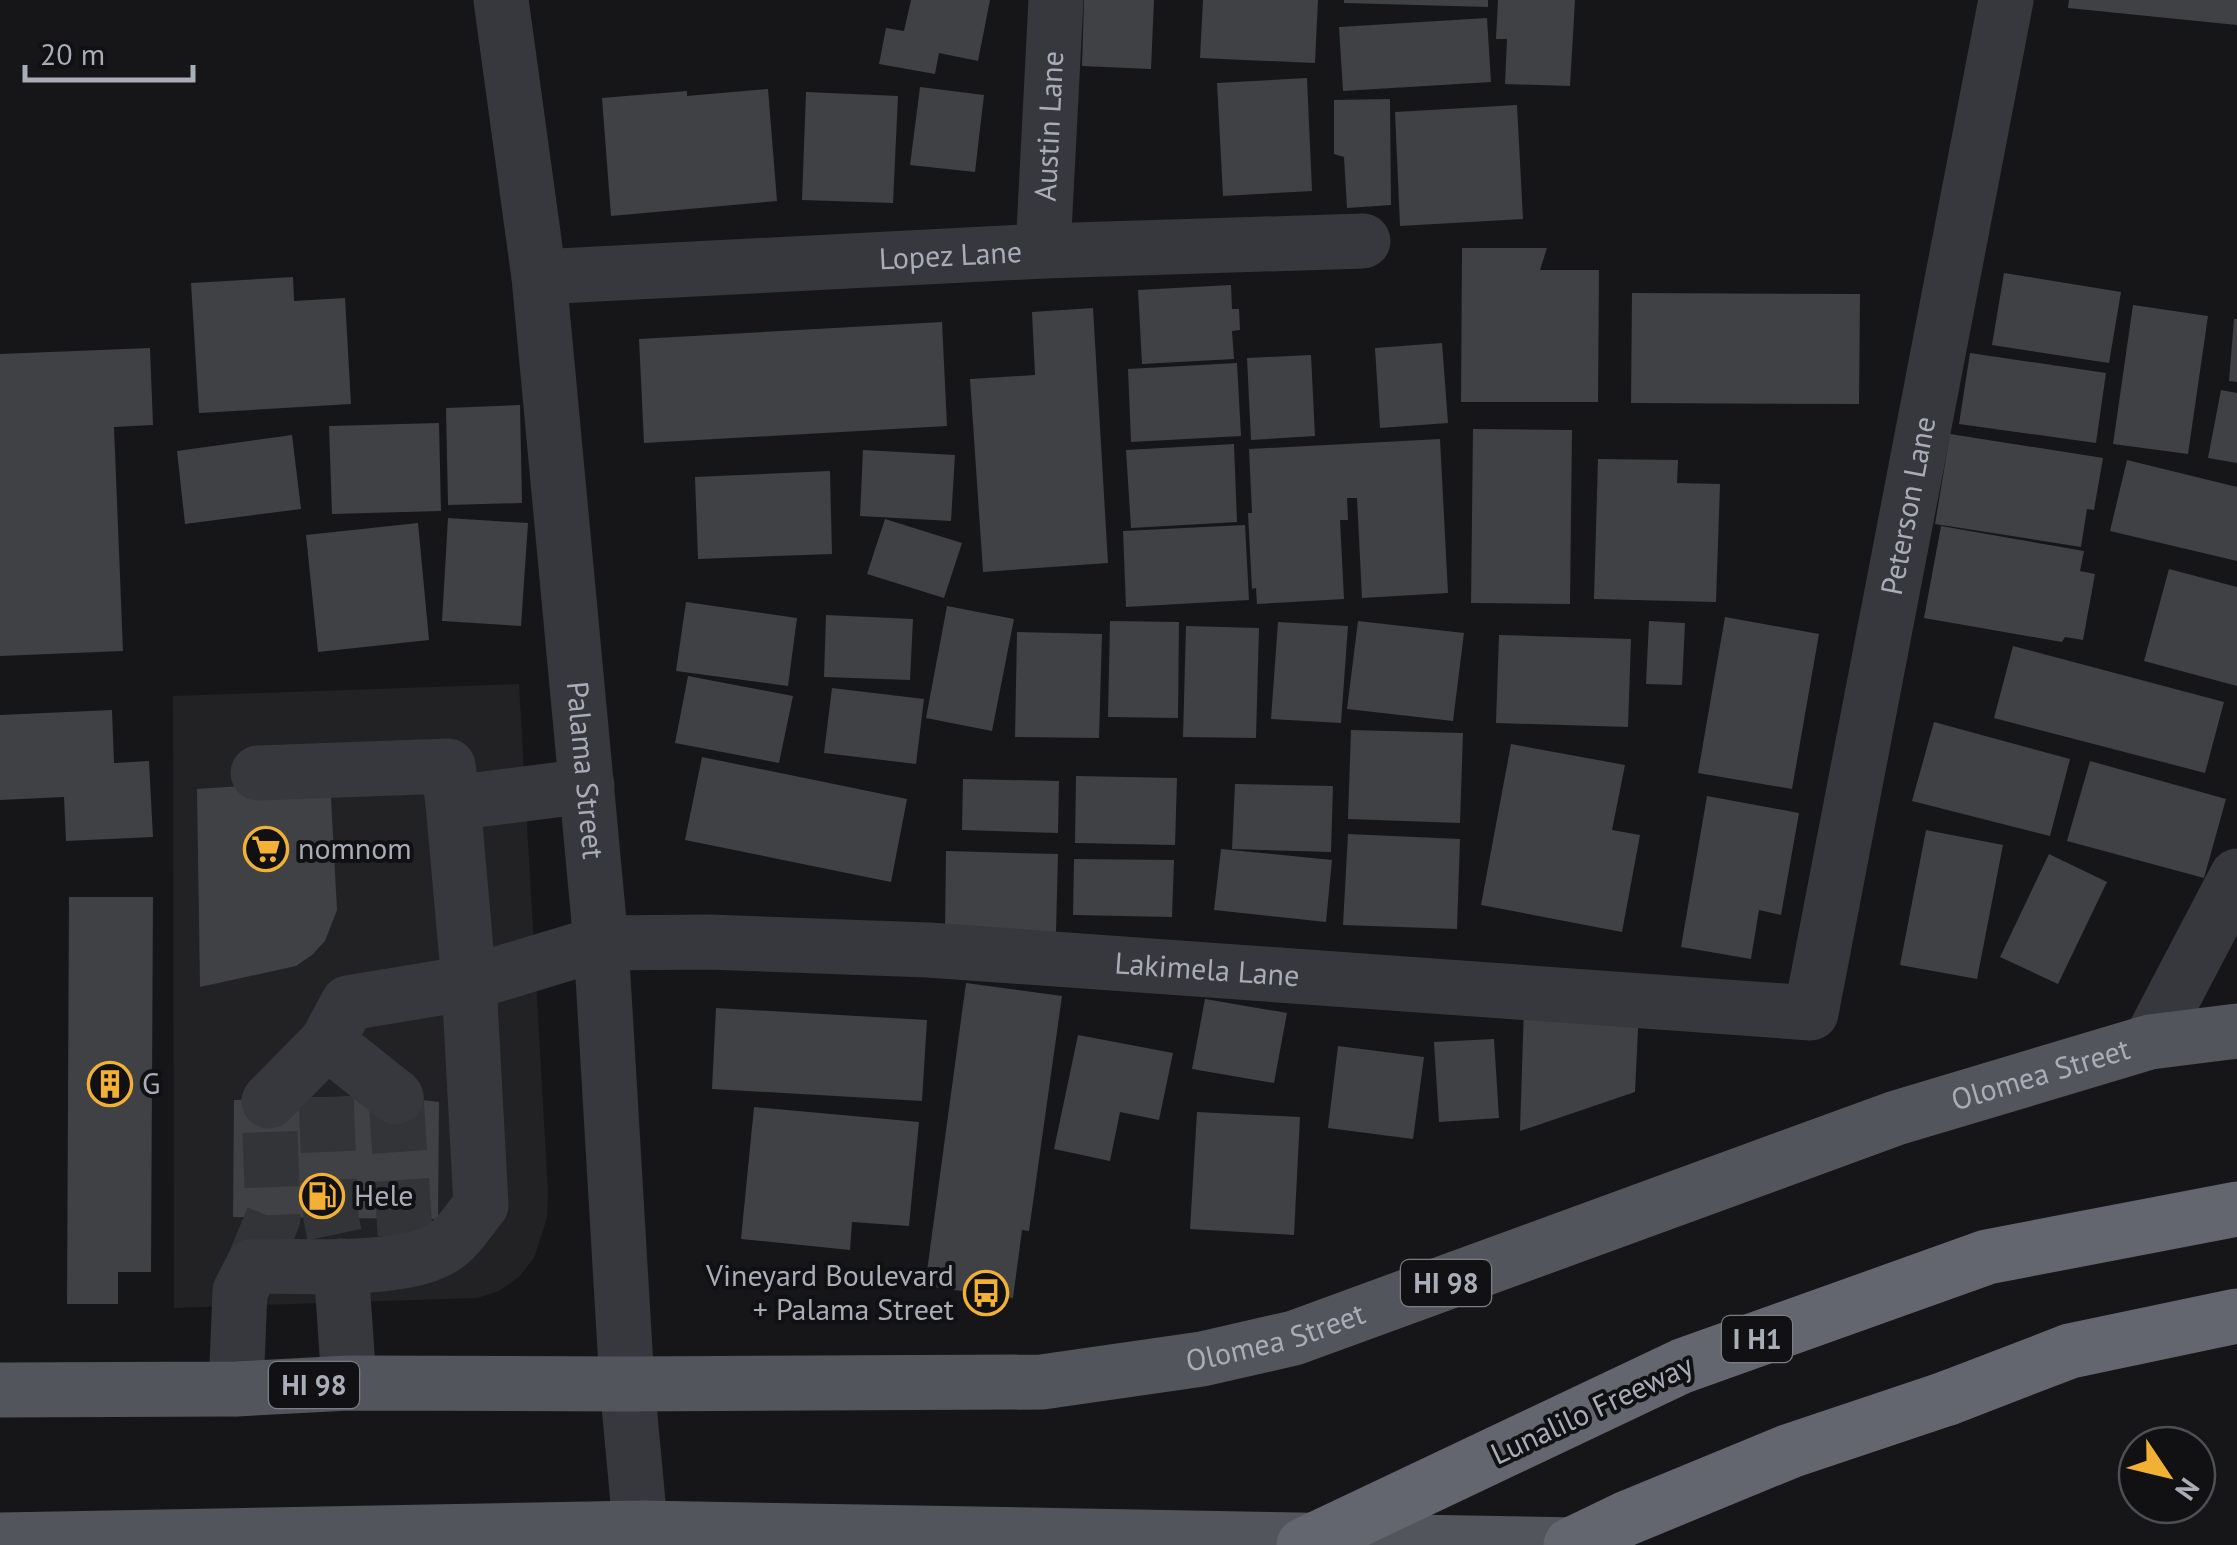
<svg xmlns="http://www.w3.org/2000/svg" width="2237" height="1545" font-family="'PT Sans',sans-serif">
  <rect width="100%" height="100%" fill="#161618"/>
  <path fill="#222225" d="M519 684 548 1191 547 1218 534 1258 519 1277 499 1291 477 1298 174 1308 173 696Z"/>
  <path fill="#404145" d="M911 0H990L978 61 939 53 935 74 879 64 886 28 904 31Z
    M1084 0H1154L1151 69 1082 66Z
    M1203 0H1318L1315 63 1200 58Z
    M1344 0H1488V7L1344 3Z
    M1498 0H1575L1570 86 1505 84 1507 39H1496Z
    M2069 0H2237V25L2068 8Z
    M1487 18 1491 82 1343 91 1339 27Z
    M1307 78 1312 191 1223 196 1217 83Z
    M920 87 984 95 975 172 910 165Z
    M768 89 777 201 611 216 602 98 687 91V96Z
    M806 92 898 96 893 203 802 200Z
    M1390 99 1391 205 1347 208 1344 157 1334 154V100Z
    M1517 105 1523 219 1400 226 1395 112Z
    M1462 248H1547L1540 270H1599L1598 402H1461Z
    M2004 273 2121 292 2109 363 1992 345Z
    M293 277 294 301 345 298 351 404 199 413 191 283Z
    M1231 285 1232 309H1239L1240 330 1232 331 1234 359 1142 364 1138 290Z
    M1632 293 1860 294 1859 404 1631 403Z
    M2133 305 2208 316 2188 454 2113 444Z
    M1093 308 1108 563 983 572 970 379 1035 375 1032 312Z
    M2234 319H2237V382L2229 381Z
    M942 322 947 426 644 443 639 339Z
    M1442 343 1448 423 1380 428 1375 348Z
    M150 348 153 425 114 427 123 651 0 656V354Z
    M1970 353 2106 373 2096 443 1959 424Z
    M1311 355 1315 436 1251 440 1247 358Z
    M1237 363 1241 436 1131 442 1128 369Z
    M2221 390 2237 393V463L2208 458Z
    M520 405 522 503 448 505 446 408Z
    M439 423 441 511 332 514 329 426Z
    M1473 429 1572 430 1570 604 1471 603Z
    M1950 434 2103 458 2094 510 2087 509 2081 547 1935 524Z
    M292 435 301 509 185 524 177 451Z
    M1440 439 1448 593 1362 598 1357 498H1347L1348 520H1340L1344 599 1257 604 1256 588 1252 589 1248 513H1252L1249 449Z
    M1234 444 1237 522 1131 528 1126 450Z
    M863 450 955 455 951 521 860 516Z
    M1598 459 1678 460 1677 483 1720 484 1716 602 1594 599Z
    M2127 460 2237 487V561L2110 531Z
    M830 471 832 554 698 559 695 477Z
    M448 518 528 523 521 626 442 621Z
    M885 519 962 543 944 598 867 574Z
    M418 523 429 640 318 652 306 535Z
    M1245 525 1249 600 1126 607 1123 531Z
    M1941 526 2084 551 2080 571 2095 574 2083 640 2065 637 2062 642 1924 618Z
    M2169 569 2237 587V686L2144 661Z
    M686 602 797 618 788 686 676 671Z
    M947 606 1014 619 992 731 926 718Z
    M826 615 913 619 910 680 824 677Z
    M1725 617 1819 634 1792 789 1698 773Z
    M1110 621 1179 622 1178 718 1108 717Z
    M1358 621 1464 633 1453 721 1347 709Z
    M1649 621 1685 623 1682 685 1646 684Z
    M1278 622 1348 626 1341 723 1271 719Z
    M1186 626 1259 628 1256 738 1183 737Z
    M1017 632 1102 634 1099 738 1015 737Z
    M1499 635 1631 639 1628 727 1496 723Z
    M2013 646 2224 702 2205 773 1994 718Z
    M688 676 793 696 779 763 675 743Z
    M832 688 924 699 916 764 824 753Z
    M112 710 114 763 149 761 153 837 66 841 64 797 0 800V715Z
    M1934 722 2070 759 2050 836 1912 801Z
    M1351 730 1463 733 1460 823 1348 819Z
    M1511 744 1625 765 1612 830 1640 835 1622 932 1481 905Z
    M702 757 907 799 891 882 685 840Z
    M2090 761 2226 799 2204 878 2067 841Z
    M1076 776 1177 778 1175 845 1075 843Z
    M963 779 1059 781 1058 833 962 830Z
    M330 780 337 910 325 941 312 955 296 966 200 987 197 789Z
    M1235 784 1333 786 1331 852 1232 849Z
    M1707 796 1799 813 1781 915 1759 910 1751 959 1681 947Z
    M1926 830 2003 845 1977 979 1900 965Z
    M1348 834 1460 839 1457 929 1343 925Z
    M1221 849 1332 860 1326 922 1214 910Z
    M946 851 1058 854 1056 932 945 930Z
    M2049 854 2107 882 2058 984 2000 957Z
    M1074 859 1174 860 1172 917 1073 915Z
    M69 897H153L151 1272H118V1304H67Z
    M966 983 1062 996 1029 1231 1022 1230 1013 1298 925 1286Z
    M1205 999 1287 1013 1274 1083 1192 1069Z
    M1524 1005 1639 1009 1635 1092 1520 1131Z
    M716 1008 927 1020 922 1101 712 1089Z
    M1078 1035 1173 1053 1159 1120 1120 1112 1110 1161 1054 1149Z
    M1494 1039 1499 1118 1439 1122 1434 1042Z
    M1338 1046 1424 1057 1413 1139 1328 1128Z
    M326 1097H396L439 1102 438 1219 233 1217 234 1100Z
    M754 1107 919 1122 909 1226 852 1222 850 1250 741 1239Z
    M1197 1112 1300 1117 1294 1235 1190 1229Z"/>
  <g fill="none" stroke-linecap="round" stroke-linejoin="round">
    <path stroke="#333438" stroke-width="55" stroke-dasharray="55 28" stroke-linecap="butt" d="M326 1097 331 1218 341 1266
      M396 1097 407 1262
      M253 1266 273 1218 269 1101"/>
    <g stroke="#37383d" stroke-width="55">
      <path id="s1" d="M501 0 539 277 601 943 627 1384 642 1545"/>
      <path id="s2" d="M1043 251 1056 0"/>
      <path id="s3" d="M539 277 1043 251 1363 241"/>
      <path d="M258 773 448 766 453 803"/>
      <path d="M2150 1042 2237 876"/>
      <path id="s4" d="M396 1097 327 1042 348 1003 469 983 601 943 709 942 928 950 1811 1013 2006 0"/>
      <path d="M269 1101 327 1042"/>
      <path d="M341 1266 349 1383"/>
      <path d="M236 1389 240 1291 253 1266C299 1266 409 1273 445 1246 458 1238 471 1217 481 1205L469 983 453 803 587 786"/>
    </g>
    <g stroke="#53555c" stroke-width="55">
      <path id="s5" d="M0 1390 236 1389 349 1383 627 1384 1042 1382 1202 1359 1294 1338 1896 1118 2150 1042 2237 1031"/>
      <path d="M0 1540 641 1528 1580 1545"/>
    </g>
    <path stroke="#63666e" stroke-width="55" d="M1948 1398 2070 1351 2237 1316"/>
    <path stroke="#63666e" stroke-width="55" d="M1304 1545 1682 1366 1987 1257 2237 1209
      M1571 1545 1625 1519 1790 1451 1948 1398"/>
  </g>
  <defs>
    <symbol id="supermarket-ring" viewBox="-11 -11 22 22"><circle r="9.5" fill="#111113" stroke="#f2b134" stroke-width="1.5"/><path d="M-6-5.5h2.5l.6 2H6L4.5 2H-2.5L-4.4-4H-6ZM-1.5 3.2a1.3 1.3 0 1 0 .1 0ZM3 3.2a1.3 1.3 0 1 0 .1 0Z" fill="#f2b134"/></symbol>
    <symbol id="building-ring" viewBox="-11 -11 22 22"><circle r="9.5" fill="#111113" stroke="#f2b134" stroke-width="1.5"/><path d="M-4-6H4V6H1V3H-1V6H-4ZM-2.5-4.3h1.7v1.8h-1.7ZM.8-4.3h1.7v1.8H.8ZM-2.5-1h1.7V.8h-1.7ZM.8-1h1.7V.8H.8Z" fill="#f2b134"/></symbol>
    <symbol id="fuel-ring" viewBox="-11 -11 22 22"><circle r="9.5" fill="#111113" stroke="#f2b134" stroke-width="1.5"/><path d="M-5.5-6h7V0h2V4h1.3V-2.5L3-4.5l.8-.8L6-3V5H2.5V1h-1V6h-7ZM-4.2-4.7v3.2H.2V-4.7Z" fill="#f2b134"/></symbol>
    <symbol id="bus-ring" viewBox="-11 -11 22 22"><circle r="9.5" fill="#111113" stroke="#f2b134" stroke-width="1.5"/><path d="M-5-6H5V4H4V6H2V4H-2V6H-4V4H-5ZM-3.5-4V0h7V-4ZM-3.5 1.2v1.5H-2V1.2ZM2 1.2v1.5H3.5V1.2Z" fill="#f2b134"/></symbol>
  </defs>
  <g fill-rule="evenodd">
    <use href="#supermarket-ring" x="241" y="824" width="50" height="50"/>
    <use href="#building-ring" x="85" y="1059" width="50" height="50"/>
    <use href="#fuel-ring" x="297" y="1171" width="50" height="50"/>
    <use href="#bus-ring" x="961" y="1268" width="50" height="50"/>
  </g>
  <g text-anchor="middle" stroke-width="8" stroke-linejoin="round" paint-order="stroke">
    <g fill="#111113" stroke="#7b7e86" stroke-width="2.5">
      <rect x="1401" y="1260" width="90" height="46" rx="8"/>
      <rect x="1722" y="1316" width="70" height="46" rx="8"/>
      <rect x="269" y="1362" width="90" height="46" rx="8"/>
    </g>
    <g font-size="28" font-weight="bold" fill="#a8adb8">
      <text x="1446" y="1293">HI 98</text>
      <text x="1757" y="1349">I H1</text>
      <text x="314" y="1395">HI 98</text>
    </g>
    <g font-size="30" fill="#a8adb8" stroke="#111113">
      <text dy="10" stroke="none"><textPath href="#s2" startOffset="125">Austin Lane</textPath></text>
      <text dy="10" stroke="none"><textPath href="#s3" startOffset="412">Lopez Lane</textPath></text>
      <text dy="10" stroke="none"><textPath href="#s4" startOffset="2122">Peterson Lane</textPath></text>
      <text dy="10" stroke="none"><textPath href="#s1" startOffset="775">Palama Street</textPath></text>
      <text dy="10" stroke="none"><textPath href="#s4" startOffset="1000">Lakimela Lane</textPath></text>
      <text dy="10" stroke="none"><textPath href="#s5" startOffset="2090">Olomea Street</textPath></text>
      <text dy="10" stroke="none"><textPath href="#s5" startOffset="1280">Olomea Street</textPath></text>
      <text transform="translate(1592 1410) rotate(-25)" y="10">Lunalilo Freeway</text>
    </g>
    <g font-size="30" fill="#a8adb8" stroke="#111113" text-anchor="start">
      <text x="298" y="859">nomnom</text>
      <text x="142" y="1094">G</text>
      <text x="354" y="1206">Hele</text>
      <text x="954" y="1286" text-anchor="end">Vineyard Boulevard<tspan x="954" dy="34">+ Palama Street</tspan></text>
    </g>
  </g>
  <g transform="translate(2167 1475) rotate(125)"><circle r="48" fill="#111113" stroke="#4d4f55" stroke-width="2.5"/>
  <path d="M0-8L18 38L0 25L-18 38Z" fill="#f2b134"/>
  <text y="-15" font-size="28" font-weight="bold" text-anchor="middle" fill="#a8adb8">N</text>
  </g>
  <path d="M25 65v15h168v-15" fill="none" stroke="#a8adb8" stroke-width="5"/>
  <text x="40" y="65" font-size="30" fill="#a8adb8" stroke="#111113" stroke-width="8" paint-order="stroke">20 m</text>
</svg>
